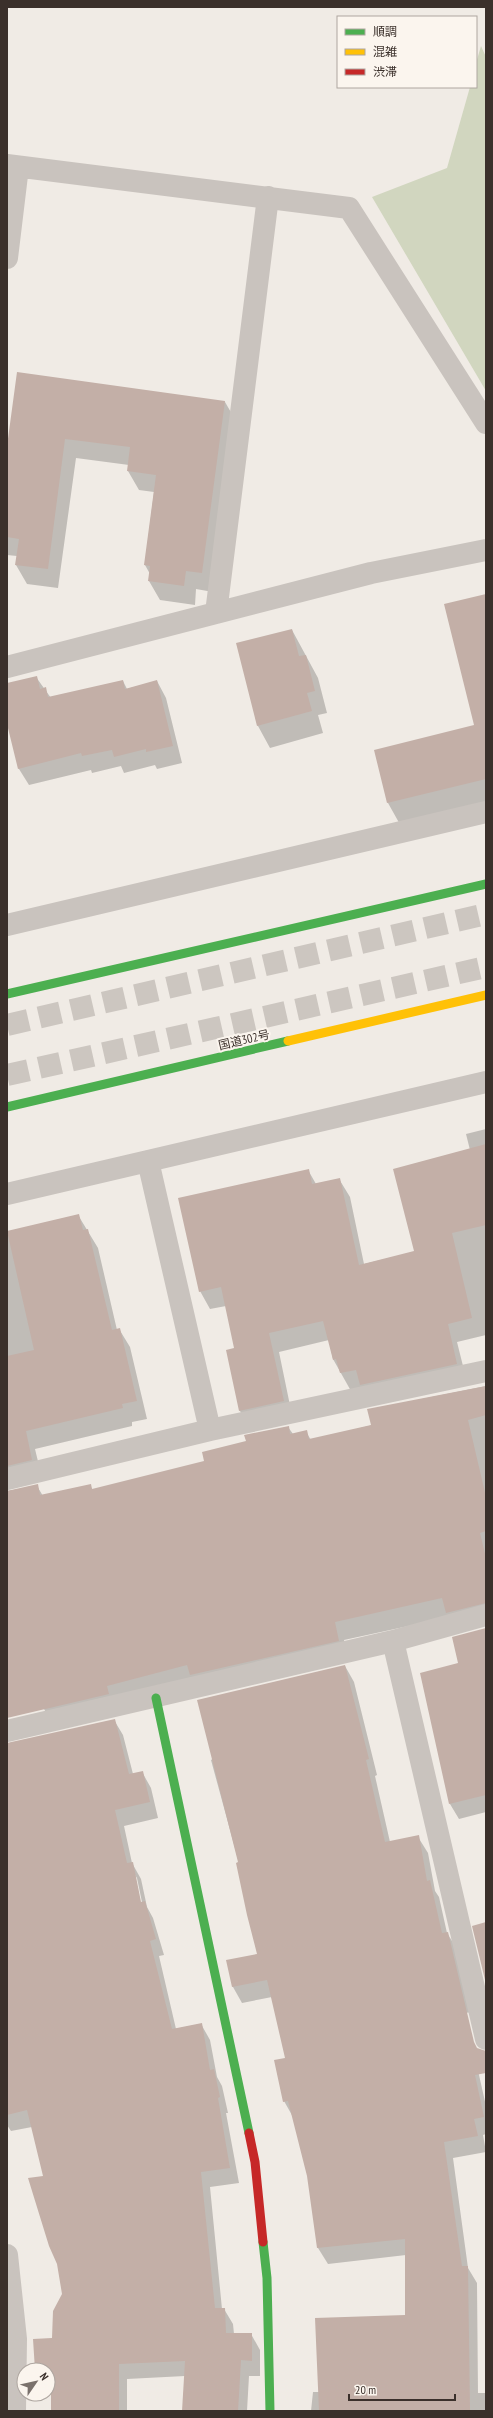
<svg xmlns="http://www.w3.org/2000/svg" width="493" height="2418" font-family="'PT Sans Narrow','Noto Sans JP',sans-serif">
  <rect width="100%" height="100%" fill="#f0ebe5"/>
  <path fill="#d1d6bf" d="M481 46 486 57V391L372 197 447 168 470 87H476V63Z"/>
  <path fill="#0003" fill-rule="evenodd" d="M18 373 225 402 236 421 213 592 196 589 195 605 160 600 149 581 150 574 145 565 154 492 139 490 128 471 129 465 76 458 58 588 27 584 16 565 17 556 7 555V453Z
    M486 595V807L402 828 388 803 376 751 475 726Z
    M292 630 318 678 327 713 318 715 323 733 270 748 258 726 237 644Z
    M36 677 51 698 123 681 127 689 157 681 166 698 182 763 157 769 155 765 124 773 121 766 92 773 91 770 29 785 19 769 7 720V684Z
    M486 1129V1335L457 1342 467 1382 351 1391 333 1359 329 1340 279 1352 293 1420 251 1429 240 1411 235 1349 226 1306 210 1309 200 1291 308 1170 316 1184 339 1179 350 1197 364 1264 415 1252 470 1150 466 1134Z
    M78 1215 98 1248 117 1330 119 1329 130 1347 147 1419 132 1422V1426L35 1449 42 1478 9 1488 7 1491V1232Z
    M486 1386V1623L450 1617 344 1640 349 1659 55 1727 44 1709 42 1698 7 1691V1491L37 1486 43 1496 90 1486 93 1490 206 1462 247 1442 288 1427 293 1434 306 1432 311 1440 373 1425 368 1410Z
    M486 1629V1812L459 1819 450 1804 459 1664Z
    M345 1666 354 1682 377 1775 375 1776 390 1842 418 1837 428 1853 435 1891 439 1897 447 1933 457 1949 472 2012 465 2013 486 2106V2134L483 2135 486 2152 453 2158 468 2268 477 2283 478 2393H486V2411H311L313 2392H319L406 2316V2255L328 2264 318 2248 308 2176 293 2117 284 2101 287 2059 272 1997 242 2003 233 1987 227 1961 258 1955 239 1863 211 1760Z
    M114 1720 123 1735 133 1774 142 1772 151 1788 158 1818 124 1826 132 1863 141 1879 147 1907 153 1918 164 1955 159 1956 176 2029 201 2024 210 2040 217 2077 222 2086 228 2113H226L239 2183 210 2187 222 2309H224L233 2324 234 2334H251L260 2350V2376H249L247 2411H183L185 2376 127 2379V2411H60L53 2339 63 2294 44 2176 32 2127 11 2131 7 2125V1748ZM135 1875 137 1878 143 1907H141Z"/>
  <path fill="#c3afa7" d="M17 372 225 401 202 573 186 571 184 586 148 581 150 566 144 565 156 475 127 471 130 447 65 439 48 569 15 565 19 539 7 537V446Z
    M486 594V779L387 803 374 750 474 725 444 604Z
    M292 629 299 656 306 655 315 691 307 693 312 711 257 726 236 643Z
    M37 676 40 689 46 687 48 697 123 680 125 689 157 680 173 746 146 752V749L114 757 112 750 82 756 81 753 18 769 7 724V683Z
    M486 1144V1225L452 1233 472 1318 448 1324 457 1364 360 1385 356 1370 340 1373 336 1359 333 1360 323 1321 269 1333 284 1401 239 1411 226 1350 234 1348 221 1287 199 1292 178 1198 309 1169 312 1184 340 1178 359 1265 414 1251 393 1169Z
    M79 1214 83 1230 88 1229 112 1330 120 1328 137 1401 122 1404 123 1408 26 1431 32 1460 7 1466V1356L34 1350 7 1231Z
    M486 1386V1415L468 1420 486 1497V1531L480 1533 486 1558V1603L446 1613 442 1598 335 1622 339 1641 190 1675 187 1665 107 1686 109 1694 7 1718V1491L38 1484 40 1495 91 1484 92 1489 204 1461 202 1452 246 1441 244 1435 289 1426 290 1434 307 1430 309 1439 371 1425 367 1409Z
    M486 1628V1795L449 1804 420 1673 458 1663 452 1637Z
    M345 1665 369 1759 366 1760 385 1842 419 1835 427 1881 430 1880 442 1933 448 1932 474 2042 477 2048 486 2051V2073L475 2075 484 2117 474 2119 478 2136 444 2142 462 2266H468L470 2411H319L315 2318 405 2315V2239L317 2248 307 2176 288 2101 283 2102 274 2060 285 2058 267 1980 232 1987 226 1960 257 1954 247 1915 236 1863 238 1862 197 1700Z
    M115 1719 129 1774 143 1771 150 1802 115 1810 127 1863 133 1862 141 1902 145 1901 156 1939 150 1941 172 2029 202 2023 210 2070 214 2069 220 2097 218 2098 230 2168 201 2172 215 2308H225L226 2333H252V2361L241 2360 238 2411H182L185 2361 119 2364V2411H51V2371L35 2370 33 2339 52 2338 53 2311 62 2294 57 2264 49 2246 28 2178 43 2176 27 2110 7 2115V1743Z
    M486 1922V1984L472 1926Z"/>
  <g fill="none" stroke-linecap="round" stroke-linejoin="round">
    <path stroke="#ccc6c0" stroke-width="22" stroke-dasharray="22 11" stroke-linecap="butt" d="M7 1025 486 914
      M7 1075 486 967"/>
    <path stroke="#c9c3be" stroke-width="22" d="M7 165 349 208 486 423
      M7 258 18 167
      M216 613 268 197
      M7 667 371 573 486 550
      M7 925 486 812
      M148 1161 210 1430
      M7 1194 486 1082
      M7 1479 210 1430 486 1371
      M393 1641 486 2039
      M7 1731 393 1641 486 1615
      M7 2255 16 2339 15 2411"/>
    <path stroke="#4caf50" stroke-width="9" d="M7 994 486 884
      M7 1107 288 1041
      M156 1698 249 2133
      M263 2242 267 2278 270 2411"/>
    <path stroke="#ffc107" stroke-width="9" d="M288 1041 486 995"/>
    <path stroke="#c62828" stroke-width="9" d="M249 2133 255 2162 263 2242"/>
  </g>
  <g text-anchor="middle" stroke-width="4" stroke-linejoin="round" paint-order="stroke">
    <g font-size="12" fill="#3b302b" stroke="#fbf5ee">
      <text transform="translate(244 1040) rotate(-13)" y="4">国道302号</text>
    </g>
  </g>
  <rect width="493" height="2418" fill="none" stroke="#3b302b" stroke-width="16"/>
  <rect x="337" y="16" width="140" height="72" fill="#fbf5ee" stroke="#aea6a0"/>
  <rect x="345" y="29" width="20" height="6" fill="#4caf50" stroke="#aea6a0"/>
  <text x="373" y="36" font-size="12" fill="#3b302b">順調</text>
  <rect x="345" y="49" width="20" height="6" fill="#ffc107" stroke="#aea6a0"/>
  <text x="373" y="56" font-size="12" fill="#3b302b">混雑</text>
  <rect x="345" y="69" width="20" height="6" fill="#c62828" stroke="#aea6a0"/>
  <text x="373" y="76" font-size="12" fill="#3b302b">渋滞</text>
  <g transform="translate(36 2382) rotate(56)"><circle r="19" fill="#fbf5ee" stroke="#aea6a0"/>
  <path d="M0-3L7 15L0 10L-7 15Z" fill="#7a716c"/>
  <text y="-6" font-size="11" font-weight="bold" text-anchor="middle" fill="#3b302b">N</text>
  </g>
  <path d="M349 2394v6h106v-6" fill="none" stroke="#3b302b" stroke-width="2"/>
  <text x="355" y="2394" font-size="12" fill="#3b302b" stroke="#fbf5ee" stroke-width="3" paint-order="stroke">20 m</text>
</svg>
